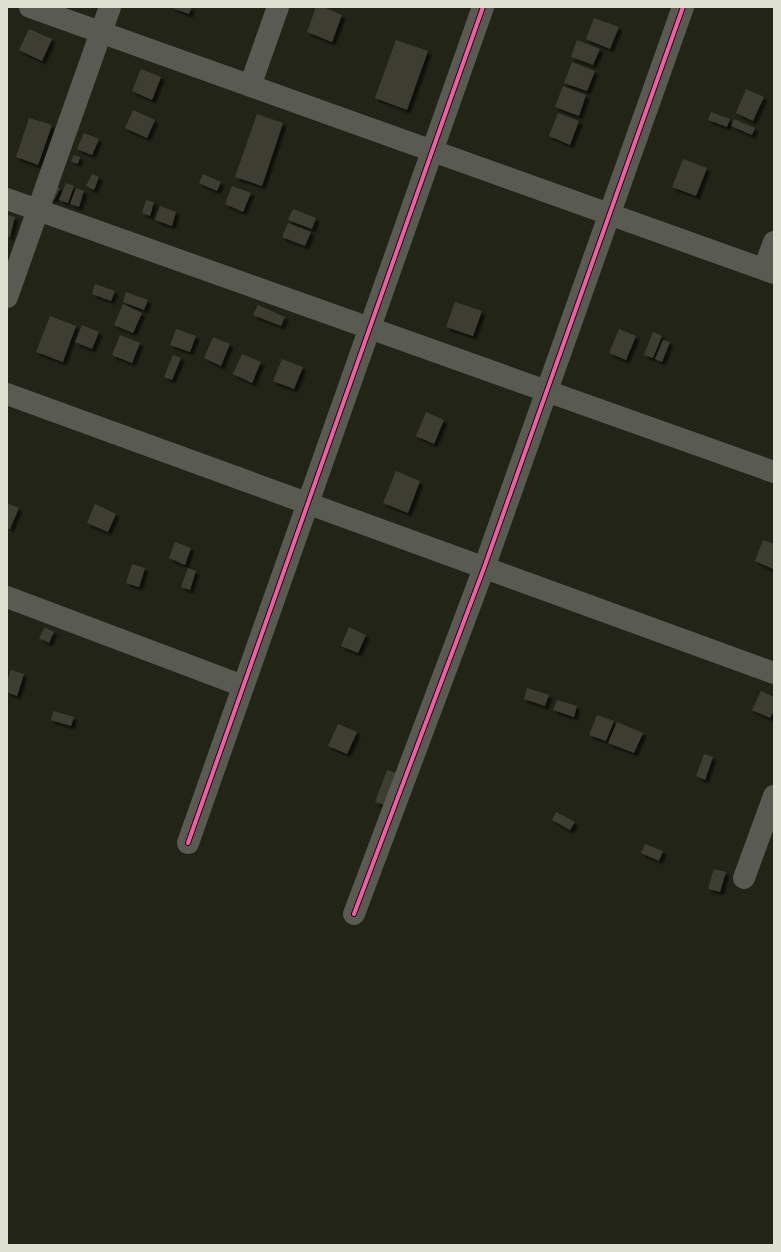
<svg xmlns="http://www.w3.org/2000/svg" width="781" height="1252" font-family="Ubuntu,sans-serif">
  <defs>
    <filter id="shadow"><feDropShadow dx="3.5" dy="3.5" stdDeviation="1" flood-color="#0009"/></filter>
  </defs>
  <rect width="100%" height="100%" fill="#232418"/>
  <path fill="#3c3e33" filter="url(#shadow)" d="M170 7H192L189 14Z
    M316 7H323L342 15 332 42 307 32Z
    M594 18 619 27 610 49 586 39Z
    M29 29 52 39 42 61 19 50Z
    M396 40 428 51 407 110 375 98Z
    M577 40 600 49 593 65 571 57Z
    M572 62 595 71 587 91 564 83Z
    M141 69 161 77 152 100 132 91Z
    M563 86 586 95 579 116 555 107Z
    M746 89 764 97 753 121 736 113Z
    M133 110 155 120 147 138 125 128Z
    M711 112 730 119 727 127 708 120Z
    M558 113 579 121 570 145 549 136Z
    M257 114 283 123 262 186 235 177Z
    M29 118 52 125 38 165 16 157Z
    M734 119 755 128 752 135 731 126Z
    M84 133 99 139 92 155 77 149Z
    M74 155 80 157 78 164 71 161Z
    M683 159 707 168 696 196 672 187Z
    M92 174 99 177 94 190 86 186Z
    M203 174 221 182 217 191 199 183Z
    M66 183 74 186 68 203 59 200Z
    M55 186 60 188 54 200 50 197Z
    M232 186 251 193 243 212 225 204Z
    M76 188 84 191 79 207 70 204Z
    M146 200 154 202 150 216 142 213Z
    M160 206 176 212 172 226 155 220Z
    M293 209 316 218 312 229 288 220Z
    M7 215 15 217 10 237 7 236Z
    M288 223 311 232 305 246 282 237Z
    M95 284 115 291 111 301 92 294Z
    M126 292 148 300 144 310 123 302Z
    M455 302 482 311 473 336 446 327Z
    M123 304 142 313 133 333 114 325Z
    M258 305 285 317 281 326 253 315Z
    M50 316 76 326 63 362 36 352Z
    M82 325 99 332 92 349 75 342Z
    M176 329 196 336 190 352 170 345Z
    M619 329 636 336 626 360 609 353Z
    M653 332 662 336 653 358 644 355Z
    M120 335 140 343 132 363 112 355Z
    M213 337 230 344 221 366 204 358Z
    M663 340 670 342 662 362 655 359Z
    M242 354 261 362 252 383 233 374Z
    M173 355 181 358 172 380 164 377Z
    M282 359 303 367 294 389 273 381Z
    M426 412 444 420 434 444 416 436Z
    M396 471 420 481 408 513 383 503Z
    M7 503 19 508 10 529 7 528Z
    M95 504 116 514 108 532 87 523Z
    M763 540 774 544 773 569 755 561Z
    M175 542 191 548 185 565 169 558Z
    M132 564 145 568 139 587 126 583Z
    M188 568 196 571 190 590 181 587Z
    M45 627 54 632 49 643 39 638Z
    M349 627 366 635 358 653 341 646Z
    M11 670 24 674 17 696 7 692V681Z
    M527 688 549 695 545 706 524 699Z
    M761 691 774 697V710L770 718 752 710Z
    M557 700 577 706 574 717 553 710Z
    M53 711 74 717 71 726 51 720Z
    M597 715 614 721 606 741 589 735Z
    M617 722 643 733 634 753 608 743Z
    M338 724 357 732 347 754 328 746Z
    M704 754 713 757 705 780 696 776Z
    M387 770 396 773 384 805 375 802Z
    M556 812 575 822 570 830 552 820Z
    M645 844 663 851 659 861 641 853Z
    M714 869 726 872 720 892 708 889Z"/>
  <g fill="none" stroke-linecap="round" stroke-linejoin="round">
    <path stroke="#595a51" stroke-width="22" d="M30 7 774 273
      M250 86 278 7
      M7 199 774 472
      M764 269 774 242
      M7 297 110 7
      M7 394 774 673
      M7 597 243 686
      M188 843 483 7
      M744 878 774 796
      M354 914 484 568 683 7"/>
    <defs>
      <path id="cycleway" d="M188 843 483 7
        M354 914 484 568 683 7"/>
    </defs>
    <use href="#cycleway" stroke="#111208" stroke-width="6"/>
    <use href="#cycleway" stroke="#f35aa7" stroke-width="4"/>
  </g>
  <rect width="781" height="1252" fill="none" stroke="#dee0d1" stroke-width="16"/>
</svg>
